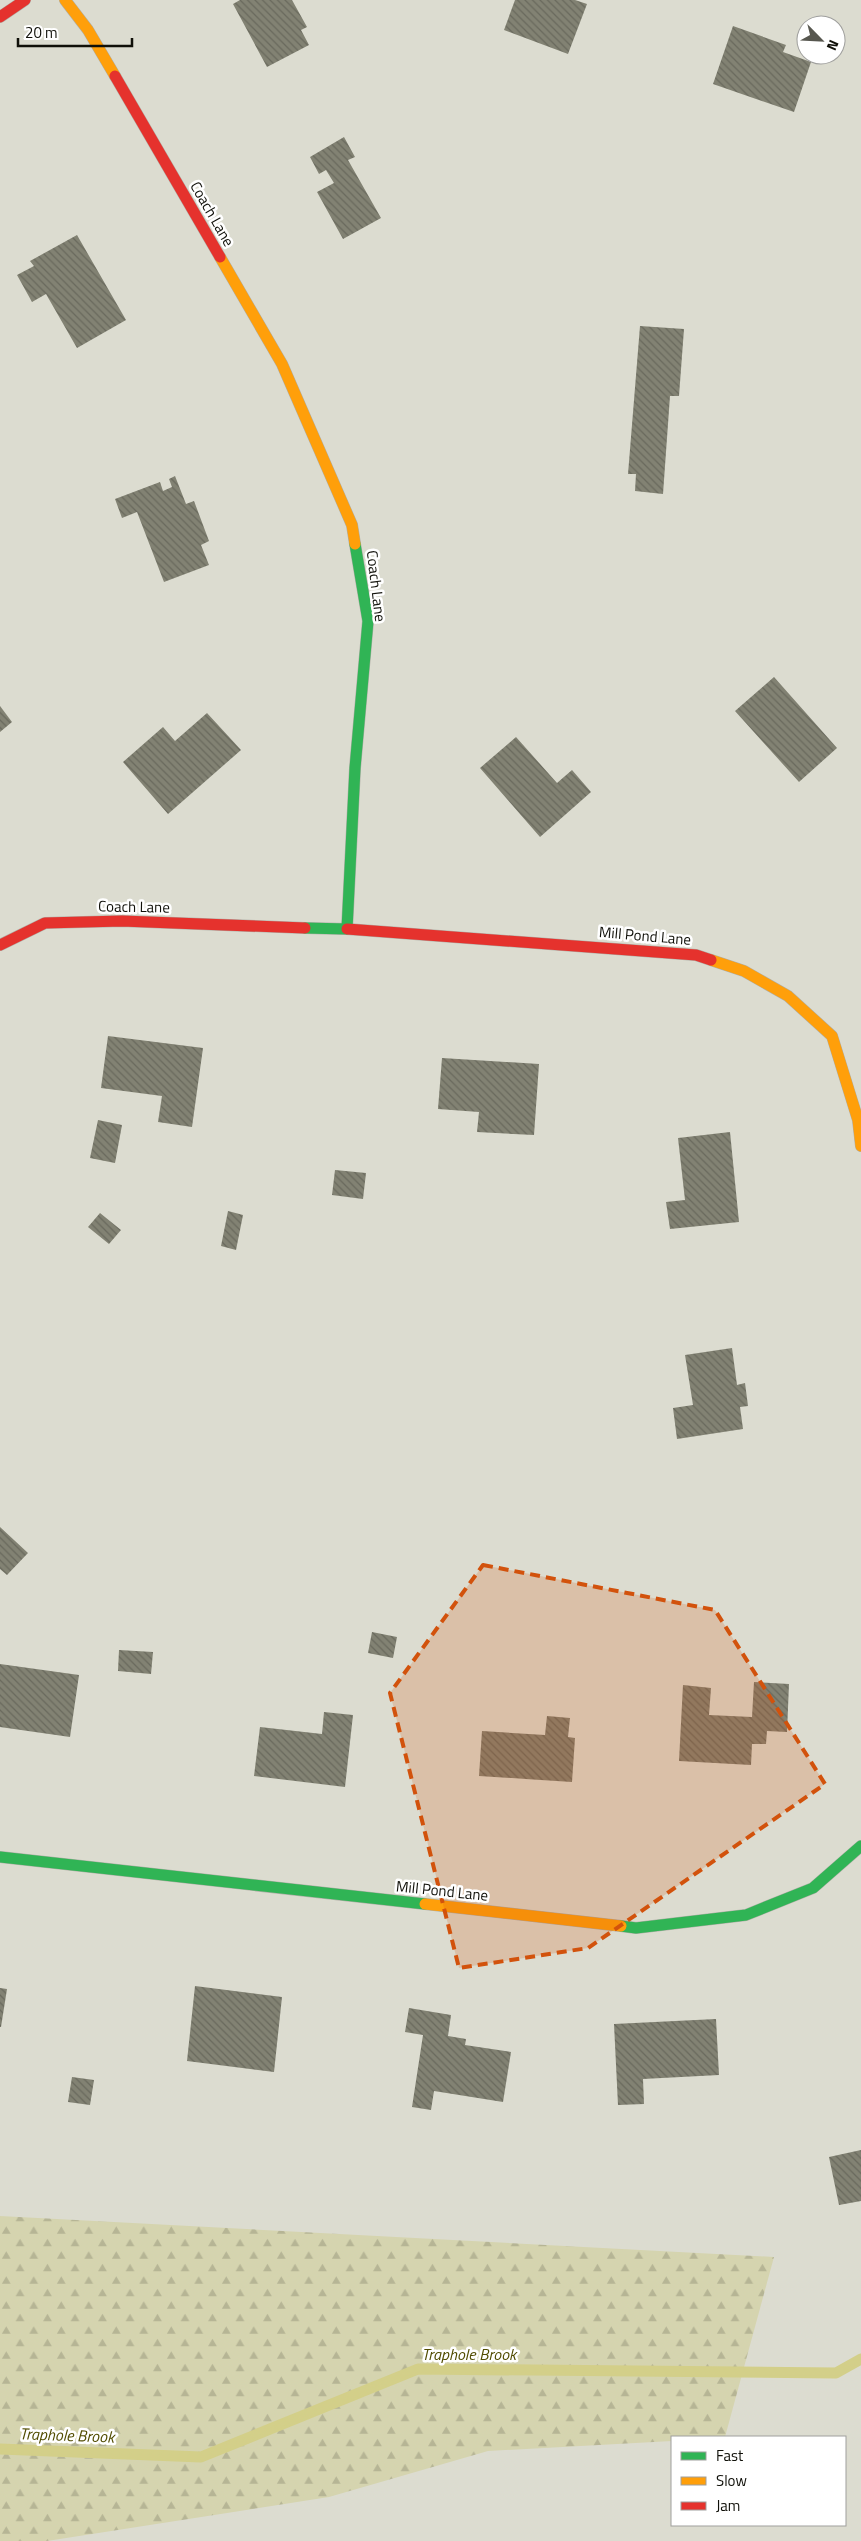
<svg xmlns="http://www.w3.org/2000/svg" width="861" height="2541" font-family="'Titillium Web',sans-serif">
  <defs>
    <pattern id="forest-firs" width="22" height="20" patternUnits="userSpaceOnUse" patternTransform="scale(1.25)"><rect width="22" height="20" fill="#d5d4af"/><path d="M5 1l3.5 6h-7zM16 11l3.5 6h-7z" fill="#b6b595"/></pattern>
    <pattern id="building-back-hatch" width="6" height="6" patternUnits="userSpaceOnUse" patternTransform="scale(1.25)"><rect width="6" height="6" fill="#828273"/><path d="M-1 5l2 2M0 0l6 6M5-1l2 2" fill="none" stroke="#69695d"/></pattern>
  </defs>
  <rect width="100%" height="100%" fill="#dcdcd0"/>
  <path fill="url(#forest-firs)" d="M0 2216 774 2257 725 2437H672V2441L488 2451 329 2497 47 2541H0Z"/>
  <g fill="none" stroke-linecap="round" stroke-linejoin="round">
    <path stroke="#d3cf89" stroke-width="11" d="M0 2449 201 2457 418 2369 836 2373 861 2359"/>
  </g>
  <path fill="url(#building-back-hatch)" d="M240 0H292L307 27 301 30 309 45 267 67 233 4Z
    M515 0H575L587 4 568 54 504 30Z
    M733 26 786 45 783 52 811 62 794 112 713 84Z
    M344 137 355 157 348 160 381 218 343 239 317 192 334 183 326 170 319 174 310 157Z
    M77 235 126 320 77 348 46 294 32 302 17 275 34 266 30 261Z
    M640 326 684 329 679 396H670L663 494 635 491 636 474H628Z
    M175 476 186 504 194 501 209 541 201 545 209 565 164 582 137 512 122 518 115 499 160 482 163 491 172 487 169 479Z
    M774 677 837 748 799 782 735 711Z
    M0 706 12 722 0 732Z
    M207 713 241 750 168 814 123 762 163 727 175 741Z
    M516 737 557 783 572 770 591 792 540 837 480 768Z
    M108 1036 203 1048 192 1127 158 1122 162 1096 101 1088Z
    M442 1058 539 1064 534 1135 477 1132 479 1112 438 1109Z
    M98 1120 122 1125 115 1163 90 1158Z
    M730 1132 739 1222 670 1229 666 1202 685 1200 678 1138Z
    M335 1170 366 1173 363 1199 332 1195Z
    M228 1211 243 1215 236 1250 221 1246Z
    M100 1213 121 1230 109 1244 88 1227Z
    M732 1348 737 1385 745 1383 748 1406 740 1407 743 1429 677 1439 673 1408 693 1405 685 1355Z
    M0 1527 28 1553 7 1575 0 1569Z
    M372 1632 397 1637 393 1658 368 1653Z
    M119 1650 153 1652 151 1674 118 1671Z
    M0 1664 79 1675 70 1737 0 1727Z
    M754 1682 789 1684 787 1732 767 1731 766 1744H752L751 1765 679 1761 683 1685 711 1688 709 1715 752 1717Z
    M324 1712 353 1715 345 1787 254 1776 260 1727 322 1734Z
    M547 1716 570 1718 568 1737 575 1738 572 1782 479 1776 482 1731 545 1735Z
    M195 1986 282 1997 274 2072 187 2061Z
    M0 1988 7 1989 1 2027H0Z
    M409 2008 451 2015 448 2036 466 2039 465 2045 511 2052 503 2102 434 2091 431 2110 412 2107 423 2035 405 2032Z
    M716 2019 719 2075 643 2079 644 2104 618 2105 614 2024Z
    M72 2077 94 2080 90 2105 68 2102Z
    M861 2150V2201L839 2205 829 2157Z"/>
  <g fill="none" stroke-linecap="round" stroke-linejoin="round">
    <defs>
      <path id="fast" d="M305 928 347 929 355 768 368 621 355 544
        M0 1857 425 1904
        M621 1926 636 1928 746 1915 813 1888 861 1846"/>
      <path id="slow" d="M65 0 88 30 115 76
        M220 257 282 364 352 525 355 544
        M711 960 744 971 788 996 832 1036 858 1120 861 1146
        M425 1904 621 1926"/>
      <path id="jam" d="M0 17 25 0
        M115 76 220 257
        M347 929 696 955 711 960
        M0 945 45 923 122 921 305 928"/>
    </defs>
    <use href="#fast" stroke="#afaea6" stroke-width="12"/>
    <use href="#slow" stroke="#afaea6" stroke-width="12"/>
    <use href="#jam" stroke="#afaea6" stroke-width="12"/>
    <use href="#fast" stroke="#30b455" stroke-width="11"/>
    <use href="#slow" stroke="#ff9f0a" stroke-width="11"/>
    <use href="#jam" stroke="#e5322d" stroke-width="11"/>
  </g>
  <path fill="#d2520c" fill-opacity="0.2" stroke="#d2520c" stroke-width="4" stroke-dasharray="10 6" stroke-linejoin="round" d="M483 1565 715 1610 825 1784 588 1948 459 1968 390 1693Z"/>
  <g text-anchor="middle" stroke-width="5" stroke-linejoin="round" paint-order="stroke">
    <g font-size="15" fill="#101009" stroke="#fff">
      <text transform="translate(212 214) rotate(60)" y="5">Coach Lane</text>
      <text transform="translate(376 586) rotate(83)" y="5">Coach Lane</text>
      <text transform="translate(134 907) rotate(1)" y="5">Coach Lane</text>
      <text transform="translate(645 936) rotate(5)" y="5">Mill Pond Lane</text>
      <text transform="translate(442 1891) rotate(6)" y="5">Mill Pond Lane</text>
    </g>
    <g font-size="16" font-style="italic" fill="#514c00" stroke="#fff">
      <text x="469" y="2360">Traphole Brook</text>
      <text transform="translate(67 2435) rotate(2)" y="6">Traphole Brook</text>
    </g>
  </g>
  <rect x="671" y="2436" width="175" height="90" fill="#ffffff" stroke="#9f9f9d"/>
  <rect x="681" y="2452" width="25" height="8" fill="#30b455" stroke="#9f9f9d"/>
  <text x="716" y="2461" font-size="15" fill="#101009">Fast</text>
  <rect x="681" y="2477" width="25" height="8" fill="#ff9f0a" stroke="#9f9f9d"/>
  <text x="716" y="2486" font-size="15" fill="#101009">Slow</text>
  <rect x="681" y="2502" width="25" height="8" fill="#e5322d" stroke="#9f9f9d"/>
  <text x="716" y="2511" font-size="15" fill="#101009">Jam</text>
  <g transform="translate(821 40) rotate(114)"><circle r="24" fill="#ffffff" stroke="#9f9f9d"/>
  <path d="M0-4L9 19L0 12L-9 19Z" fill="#57574f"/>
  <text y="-8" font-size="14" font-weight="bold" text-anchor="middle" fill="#101009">N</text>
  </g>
  <path d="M18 38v8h114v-8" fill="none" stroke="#101009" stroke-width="2.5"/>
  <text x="25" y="38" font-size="15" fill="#101009" stroke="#ffffff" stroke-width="4" paint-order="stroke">20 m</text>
</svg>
